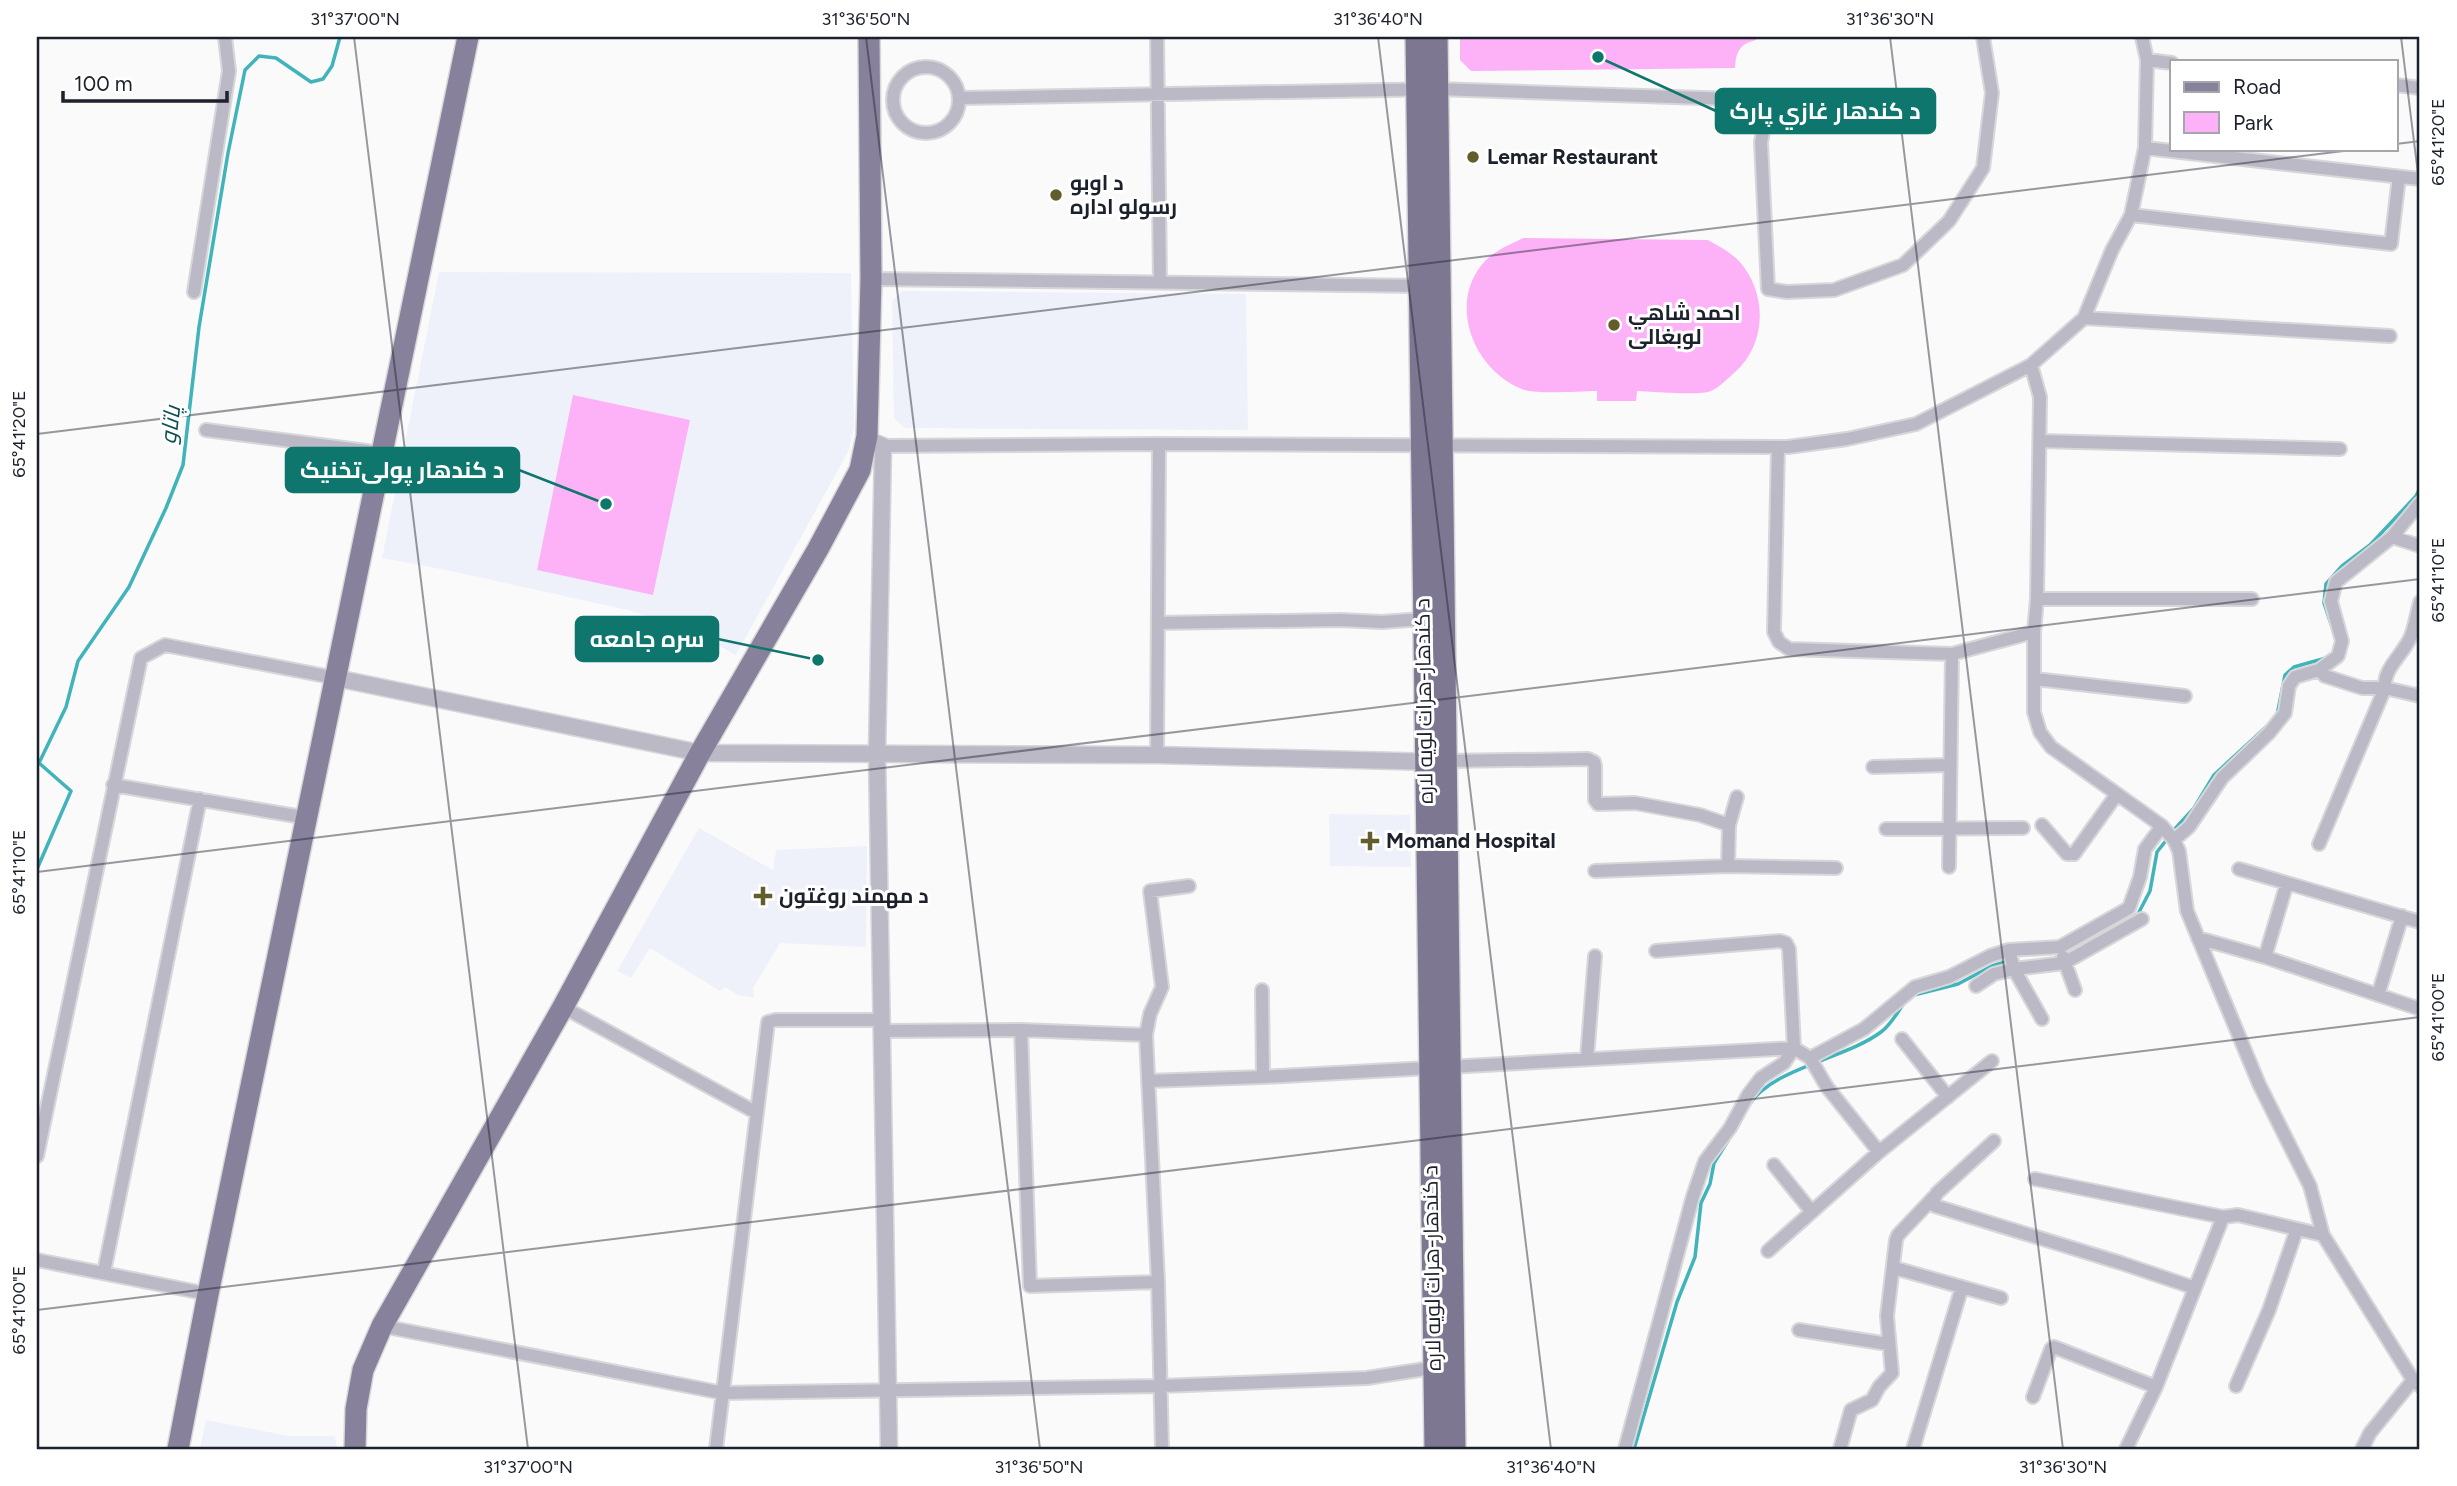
<svg xmlns="http://www.w3.org/2000/svg" width="2457" height="1486" font-family="Figtree,Cairo,sans-serif">
  <rect width="100%" height="100%" fill="#fafafa"/>
  <path fill="#eef1f9" d="M439 272 851 273 854 427 849 450 736 655 689 629 628 610 446 570 382 558Z
    M902 291 1246 294 1248 430 905 428 894 418 892 301Z
    M1329 814 1410 815 1411 867 1330 866Z
    M699 828 773 870 776 850 867 846 866 947 780 943 753 988 754 998 738 995 725 987 720 991 650 948 631 978 617 971Z
    M206 1420 288 1436H335L337 1449H200Z"/>
  <path fill="#fdb2f7" d="M1460 37H1756V40C1740 44 1736 51 1735 68L1471 71 1460 60Z
    M1523 238 1708 240C1719 246 1730 252 1739 261 1768 293 1767 345 1734 373 1727 379 1717 390 1708 392 1696 395 1652 392 1637 391L1636 401H1597V391C1579 391 1537 395 1522 389 1473 370 1446 301 1486 260 1496 250 1511 244 1523 238Z
    M573 395 690 420 653 595 537 570Z"/>
  <g fill="none" stroke-linecap="round" stroke-linejoin="round">
    <path stroke="#40b3bb" stroke-width="3.5" d="M2331 624 2324 603 2326 584 2342 566 2370 545 2416 496 2420 488
      M2277 715 2285 675 2294 667 2326 658
      M2173 831 2194 808 2214 775 2267 726
      M37 869 71 791 39 763 66 707 78 661 129 587 166 508 183 465 199 327 228 153 245 70 259 56 276 58 311 82 323 79 332 66 340 37
      M2064 952 2138 914 2150 891 2157 852 2168 838
      M1910 996 1958 984 1992 966 2008 961
      M1749 1105C1772 1068 1845 1059 1881 1032 1891 1025 1898 1011 1905 1002
      M1634 1449 1677 1302 1695 1257 1701 1203 1710 1184 1714 1163 1729 1139"/>
    <defs>
      <path id="minor" d="M1157 37 1160 283
        M2147 60 2172 63
        M893 100a33 33 0 1 1 66 0a33 33 0 1 1-66 0Z
        M2396 85 2420 88
        M959 98 1438 89 1733 99 1787 110 1790 124 1764 127 1761 142 1768 289 1787 292 1834 290 1903 265 1949 221 1983 168 1992 93 1983 37
        M2145 148 2420 179
        M2131 215 2391 244 2399 177
        M871 279 1425 286
        M194 292 229 71 225 37
        M2084 318 2390 336
        M2031 365 2040 397 2037 599 2034 632V712L2040 732 2051 747 2162 826 2174 840 2179 851 2187 911 2259 1084 2310 1186 2323 1235 2413 1380 2420 1386
        M206 430 382 453
        M2040 441 2340 449
        M883 446 1159 444 1788 447 1847 439 1916 424 2031 365 2084 318 2112 250 2131 215 2145 148 2147 60 2142 37
        M1778 447 1774 632 1779 642 1789 649 1952 654 2034 632
        M2392 537 2420 546
        M2037 599H2252
        M1158 623 1340 620 1382 622 1423 619
        M2319 670 2325 676 2362 688H2385L2420 696
        M2035 679 2185 696
        M1157 755 1159 444
        M1446 761 1588 759 1594 762 1595 766V800L1598 804 1635 803 1700 815 1729 825
        M1873 767 1950 765
        M113 785 308 818
        M2042 825 2067 854H2074L2117 794
        M1886 829 2023 828
        M2174 840 2189 827 2222 778 2269 733 2285 713 2289 686 2295 677 2319 670 2338 656 2342 641 2331 601 2336 582 2392 537 2420 503
        M2319 844 2385 688C2383 668 2404 654 2411 636 2415 626 2417 613 2420 602
        M1728 866 1729 825 1737 797
        M1949 867 1952 654
        M2239 869 2420 922
        M1595 871 1728 866 1836 868
        M2198 938 2265 957 2420 1009
        M2009 950 2014 969 2042 1019
        M2063 957 2075 990
        M2265 957 2287 883
        M1976 986 1994 974 2014 969 2064 963 2142 919
        M1262 990 1263 1077
        M2378 995 2402 916
        M563 1007 757 1113
        M1021 1030 1030 1286 1158 1282
        M883 1031 1021 1030 1146 1035 1158 1282 1162 1449
        M1146 1035 1150 1014 1162 987 1150 891 1189 886
        M1902 1039 1948 1097
        M1587 1058 1595 956
        M1810 1058 1864 1029 1915 987 1949 977 1990 956 2009 950 2060 947 2129 908 2140 877 2145 849 2162 826
        M1148 1081 1263 1077 1794 1048 1810 1058 1827 1087 1879 1152
        M1994 1141 1937 1193 1933 1201 1935 1206 2121 1263 2195 1288
        M37 1156 141 658 165 645 336 678
        M1774 1165 1812 1212
        M2035 1179 2223 1217
        M1768 1251 1879 1152 1992 1061
        M37 1260 208 1294
        M1898 1269 2001 1298
        M104 1272 200 799
        M382 1326 723 1393 1160 1386 1367 1378 1438 1367
        M1799 1330 1888 1344
        M2236 1386 2269 1310 2297 1229
        M2033 1397 2051 1349 2054 1347 2156 1387
        M716 1449 768 1022 776 1020H883
        M1625 1449 1693 1196 1705 1161 1730 1128 1748 1095 1761 1078 1784 1063 1794 1048 1789 949 1786 943 1780 941 1656 951
        M1840 1449 1851 1410 1872 1400 1879 1387 1892 1373 1887 1316 1896 1240 1898 1235 1934 1197
        M1913 1449 1962 1287
        M2126 1449 2156 1387 2223 1217 2238 1215 2323 1235
        M2362 1449 2370 1433 2413 1380"/>
      <path id="tertiary" d="M866 439 883 446 877 754 889 1449
        M336 678 700 753 1157 755 1435 762"/>
      <path id="primary" d="M178 1449 208 1294 468 37
        M355 1449 356 1409 363 1370 382 1326 563 1007 700 753 818 549 860 470 867 436 871 279 869 37"/>
      <path id="trunk" d="M1416 37 1435 1449
        M1437 37 1455 1449"/>
    </defs>
    <use href="#minor" stroke="#d6d7d9" stroke-width="16"/>
    <use href="#tertiary" stroke="#d6d7d9" stroke-width="19"/>
    <use href="#primary" stroke="#d6d7d9" stroke-width="24"/>
    <use href="#trunk" stroke="#d6d7d9" stroke-width="24"/>
    <use href="#minor" stroke="#bcb9c7" stroke-width="12"/>
    <use href="#tertiary" stroke="#bcb9c7" stroke-width="16"/>
    <use href="#primary" stroke="#88819b" stroke-width="21"/>
    <use href="#trunk" stroke="#7e7792" stroke-width="21"/>
  </g>
  <path fill="none" stroke="#1c212c" stroke-width="2" stroke-opacity="0.45" d="M354 37 528 1449M866 37 1040 1449M1378 37 1551 1449M1890 37 2063 1449M2401 37 2420 190M2396 144 2420 141M37 434 2360 149M37 872 2420 579M37 1310 2420 1017"/>
  <g fill="#625e2b" stroke="#fff" stroke-width="2.5">
    <circle cx="1473" cy="157" r="7"/>
    <circle cx="1056" cy="195" r="7"/>
    <circle cx="1614" cy="325" r="7"/>
    <path d="M1366.5 830.5h7v7h7v7h-7v7h-7v-7h-7v-7h7z"/>
    <path d="M759.5 885.5h7v7h7v7h-7v7h-7v-7h-7v-7h7z"/>
  </g>
  <g text-anchor="middle" stroke-width="6" stroke-linejoin="round" paint-order="stroke">
    <g font-size="21" font-weight="bold" fill="#1c212c" stroke="#fff" text-anchor="start">
      <text x="1487" y="164">Lemar Restaurant</text>
      <text x="1070" y="190">د اوبو<tspan x="1070" dy="24">رسولو اداره</tspan></text>
      <text x="1628" y="320">احمد شاهي<tspan x="1628" dy="24">لوبغالی</tspan></text>
      <text x="1386" y="848">Momand Hospital</text>
      <text x="779" y="903">د مهمند روغتون</text>
    </g>
    <g font-size="21" fill="#1c212c" stroke="#fff">
      <text transform="translate(1424 701) rotate(-91)" y="7">د کندهار-هرات لويه لاره</text>
      <text transform="translate(1432 1268) rotate(-91)" y="7">د کندهار-هرات لويه لاره</text>
    </g>
    <g font-size="23" font-style="italic" fill="#0c5055" stroke="#fff">
      <text transform="translate(170 425) rotate(-83)" y="8">پاتاو</text>
    </g>
  </g>
  <path fill="none" stroke="#0f766e" stroke-width="2.5" d="M1598 57L1716 111M606 504L519 470M818 660L718 639"/>
  <g fill="#0f766e" stroke="#fff" stroke-width="2.5">
    <circle cx="1598" cy="57" r="7"/>
    <circle cx="606" cy="504" r="7"/>
    <circle cx="818" cy="660" r="7"/>
  </g>
  <g fill="#0f766e" stroke="#0f766e" stroke-width="2.5">
    <rect x="1716" y="89" width="219" height="44" rx="7"/>
    <rect x="286" y="448" width="233" height="44" rx="7"/>
    <rect x="576" y="617" width="142" height="44" rx="7"/>
  </g>
  <g font-size="23" text-anchor="middle" font-weight="bold" fill="#fff">
    <text x="1825" y="119">د کندهار غازي پارک</text>
    <text x="402" y="478">د کندهار پولی‌تخنیک</text>
    <text x="647" y="647">سره جامعه</text>
  </g>
  <rect width="2457" height="1486" fill="none" stroke="#ffffff" stroke-width="77"/>
  <rect x="2170" y="60" width="228" height="91" fill="#ffffff" stroke="#a4a6ab" stroke-width="2"/>
  <rect x="2184" y="82" width="35" height="10" fill="#88819b" stroke="#a4a6ab" stroke-width="2"/>
  <text x="2233" y="94" font-size="21" fill="#1c212c">Road</text>
  <rect x="2184" y="112" width="35" height="21" fill="#fdb2f7" stroke="#a4a6ab" stroke-width="2"/>
  <text x="2233" y="130" font-size="21" fill="#1c212c">Park</text>
  <path d="M63 91v10h164v-10" fill="none" stroke="#1c212c" stroke-width="3.5"/>
  <text x="74" y="91" font-size="21" fill="#1c212c" stroke="#ffffff" stroke-width="5" paint-order="stroke">100 m</text>
  <rect x="38" y="38" width="2380" height="1410" fill="none" stroke="#1c212c" stroke-width="2.5"/>
  <g font-size="18" text-anchor="middle" fill="#1c212c">
    <text x="355" y="25">31°37'00"N</text>
    <text x="866" y="25">31°36'50"N</text>
    <text x="1378" y="25">31°36'40"N</text>
    <text x="1890" y="25">31°36'30"N</text>
    <text transform="translate(2438 142) rotate(-90)" y="6">65°41'20"E</text>
    <text transform="translate(19 434) rotate(-90)" y="6">65°41'20"E</text>
    <text transform="translate(2438 580) rotate(-90)" y="6">65°41'10"E</text>
    <text transform="translate(19 872) rotate(-90)" y="6">65°41'10"E</text>
    <text transform="translate(2438 1017) rotate(-90)" y="6">65°41'00"E</text>
    <text transform="translate(19 1310) rotate(-90)" y="6">65°41'00"E</text>
    <text x="528" y="1473">31°37'00"N</text>
    <text x="1039" y="1473">31°36'50"N</text>
    <text x="1551" y="1473">31°36'40"N</text>
    <text x="2063" y="1473">31°36'30"N</text>
  </g>
</svg>
